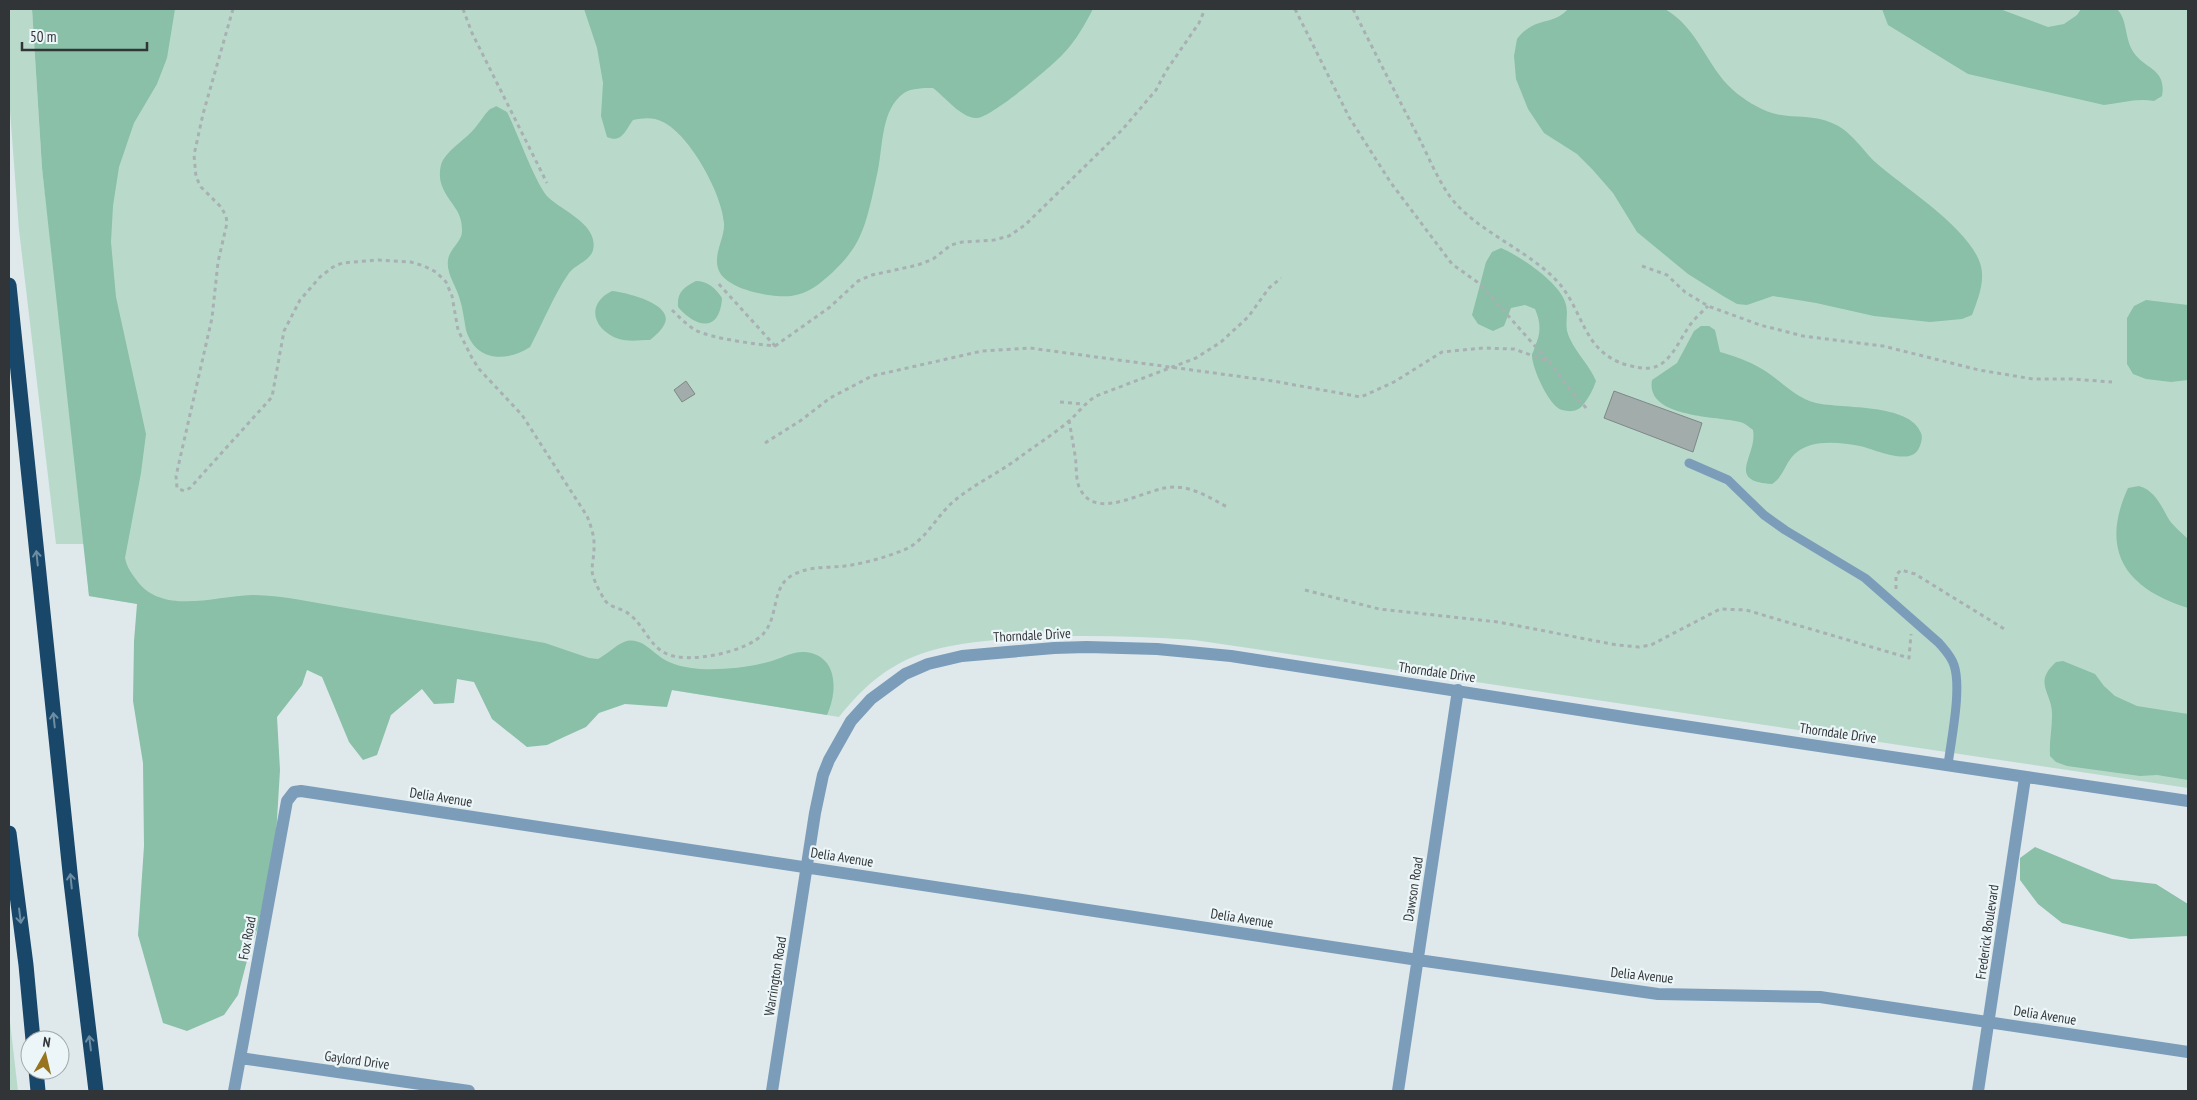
<svg xmlns="http://www.w3.org/2000/svg" width="2197" height="1100" font-family="'PT Sans Narrow',sans-serif">
  <rect width="100%" height="100%" fill="#dfe9ec"/>
  <path fill="#b9daca" d="M9 9H32L42 168 64 350 130 9H2188V788L1194 640C1130 636 1068 634 1004 639 967 643 928 646 895 666 872 679 855 697 839 717L89 596 84 544H56L19 230 9 98Z
    M9 1013 18 1091H9Z"/>
  <path fill="#89c0a7" d="M32 9H175L167 58 157 84 134 123 119 167 113 206 111 242 116 297 146 434 141 473 125 558C127 568 132 574 138 582 164 615 216 596 252 595 266 595 281 597 295 599L545 643 589 658 598 659C606 655 616 645 624 642 641 635 653 654 667 661 677 666 688 668 700 669 721 670 747 668 768 662 781 659 791 651 805 652 838 655 838 691 827 715L672 690 667 707 625 704 599 713 586 727 564 737 547 745 527 747 492 719 474 682 457 679 454 703 434 704 422 689 391 715 377 755 363 760 349 742 322 677 307 670 302 685 277 717 280 770 276 836 258 927 249 953 238 995 224 1015 187 1031 163 1023 138 935 144 846 143 763 133 701 134 641 137 604 89 596 42 168Z
    M584 9H1093C1085 24 1076 41 1063 54 1051 67 992 117 977 118 962 119 945 97 933 88 924 88 912 88 904 93 881 109 883 146 878 170 874 188 868 220 860 236 854 250 844 261 833 272 821 283 808 294 791 296 772 298 728 290 719 271 712 255 725 239 724 223 722 194 690 135 663 122 653 117 644 118 633 120 626 129 622 144 607 137L601 116 603 83 597 48Z
    M1568 9H1665C1699 29 1706 66 1733 90 1743 99 1759 109 1772 113 1791 119 1813 114 1832 123 1850 130 1861 148 1874 161 1903 187 1968 227 1980 263 1986 280 1978 299 1972 315L1962 319 1930 322 1874 316 1816 303 1773 296 1747 305 1737 304 1723 296 1688 274 1637 232 1613 193 1592 169 1577 154 1544 133 1528 109 1516 79 1514 56 1517 39C1521 34 1526 29 1532 26 1546 19 1556 22 1568 9Z
    M1882 9H2000L2048 27 2064 24 2077 15 2081 9H2117C2128 20 2124 39 2134 53 2145 69 2167 69 2162 96L2154 101C2136 98 2122 103 2104 105L1968 74 1888 25Z
    M496 106 507 112C517 131 536 186 549 198 563 211 599 225 593 250 590 261 576 264 569 273 553 296 543 323 530 347 506 363 475 361 466 330 464 320 463 309 460 300 457 287 446 274 448 260 449 249 463 241 462 230 462 209 449 204 442 186 439 179 439 167 443 160 450 148 466 139 475 128 480 122 484 115 489 110 491 108 494 108 496 106Z
    M1501 248C1520 256 1562 284 1566 305 1569 318 1563 325 1570 339 1577 354 1590 366 1596 381 1593 390 1589 397 1583 405 1577 412 1570 412 1562 410 1549 407 1531 366 1532 354 1533 353 1535 347 1535 346 1541 333 1541 323 1535 309L1525 305 1511 308 1504 326 1493 331 1478 324 1472 315 1486 262 1492 252Z
    M696 281C707 281 716 288 722 298 720 332 697 329 678 307 677 292 683 288 696 281Z
    M612 291C625 292 676 304 664 325 661 331 655 336 650 340 640 340 629 342 619 339 593 330 585 304 612 291Z
    M2146 300 2188 305V380L2171 382 2146 379 2133 374 2127 364V318L2134 306Z
    M1701 326H1709L1715 330 1720 352C1734 356 1749 361 1762 369 1781 380 1793 397 1816 403 1842 409 1910 403 1921 433 1923 438 1921 444 1919 448 1911 467 1874 449 1860 446 1845 443 1825 441 1811 445 1783 454 1789 473 1772 484 1724 481 1758 456 1753 430 1749 427 1745 423 1740 422 1716 416 1645 418 1652 380L1677 363 1694 331Z
    M2139 486C2154 490 2161 505 2168 518 2173 526 2181 532 2188 539V608C2126 589 2099 551 2128 488Z
    M2063 661 2095 674 2104 686 2115 696 2137 706 2188 714V780L2157 775 2140 776 2067 766 2056 762 2050 756C2049 742 2052 730 2052 716 2053 692 2032 684 2056 662Z
    M2035 847 2112 879 2156 884 2188 904V936L2130 939 2062 923 2038 904 2020 880V858Z"/>
  <path fill="#a1acab" stroke="#7e8888" d="M686 381 695 394 682 402 674 390Z
    M1614 391 1702 423 1693 452 1604 418Z"/>
  <g fill="none" stroke-linecap="round" stroke-linejoin="round">
    <path stroke="#a9b0b3" stroke-width="3" stroke-dasharray="4 4" stroke-linecap="butt" d="M233 9 203 114 194 155 196 177 201 187 221 207 226 216 227 223 218 262 212 318 176 476 177 488 184 491 190 488 272 397 284 331 300 300 320 277 333 267 342 263 378 260 411 262 424 266 436 272 446 282 452 296 458 330 472 358 479 369 522 415 587 516C591 526 595 537 594 549 594 556 592 564 592 571 593 580 600 592 604 599 609 608 622 608 629 614 643 624 649 645 665 653 687 665 748 652 764 633 780 614 770 583 797 573 812 566 829 568 845 566 866 563 887 557 906 549 927 539 937 515 954 501 974 484 999 473 1020 457 1036 445 1054 434 1069 421 1079 412 1085 403 1096 396L1196 358 1221 342 1248 317 1269 288 1281 278
      M463 9 472 33 547 183
      M1295 9 1349 117 1391 183 1452 264 1480 284 1549 362
      M1353 9C1375 53 1397 96 1420 140 1430 160 1442 190 1458 206 1486 235 1528 251 1557 281 1584 310 1582 352 1627 365 1635 367 1642 369 1650 368 1670 366 1679 340 1690 325 1695 318 1702 312 1708 306
      M1642 266 1667 275 1685 292 1708 306 1760 325 1803 336 1883 346 1979 370 2033 379H2072L2112 382
      M672 310C679 317 686 324 695 330 713 339 755 344 775 346L717 282
      M775 346 830 307 858 281 872 275 918 265 933 259 951 245 962 242 994 240 1009 236 1025 225 1122 130 1156 90 1166 71 1199 23 1205 9
      M1060 402 1083 404
      M1069 420C1071 432 1073 443 1075 455 1077 465 1075 479 1080 489 1098 524 1149 485 1176 487 1196 488 1212 499 1229 508
      M765 443 800 421 830 398 872 376 982 351 1030 348 1273 381 1361 397 1394 382 1442 352 1483 348 1514 349 1550 362 1566 385 1588 410
      M1896 589V575L1901 570 1915 574 2006 630
      M1305 590 1379 609 1498 622 1617 645 1639 647 1651 645 1720 609 1746 610 1909 658 1911 634"/>
    <path stroke="#7b9dba" stroke-width="9" d="M1689 463 1728 480 1764 515 1785 530 1865 578 1939 643C1945 650 1951 656 1954 665 1962 689 1951 740 1948 765"/>
    <path stroke="#7b9dba" stroke-width="12" d="M240 1058 469 1091
      M234 1091 287 801 294 792 301 791 1418 960 1658 994 1820 997 2188 1052
      M772 1091 815 813 823 775 829 760 851 721 871 699 905 674 928 664 962 656 1054 648 1087 647 1157 649 1231 656 1637 719 2188 801
      M1398 1091 1458 690
      M1978 1091 2025 778"/>
    <path stroke="#194769" stroke-width="15" d="M9 285 71 882 96 1091
      M9 833 26 965 33 1040
      M36 1070 38 1091"/>
  </g>
  <defs><path id="oneway-shaft" d="M-6 0H5M1.5-3L5.5 0L1.5 3" fill="none" stroke-width="1.6" stroke-linecap="round" stroke-linejoin="round" transform="scale(1.25)"/></defs>
  <g stroke="#6d8da3">
    <use href="#oneway-shaft" transform="translate(37 558) rotate(-96)"/>
    <use href="#oneway-shaft" transform="translate(54 720) rotate(-96)"/>
    <use href="#oneway-shaft" transform="translate(71 881) rotate(-96)"/>
    <use href="#oneway-shaft" transform="translate(20 916) rotate(83)"/>
    <use href="#oneway-shaft" transform="translate(90 1043) rotate(-97)"/>
  </g>
  <g text-anchor="middle" stroke-width="4.5" stroke-linejoin="round" paint-order="stroke">
    <g font-size="14" fill="#323537" stroke="#ecf6f9">
      <text transform="translate(1032 635) rotate(-3)" y="5">Thorndale Drive</text>
      <text transform="translate(1437 672) rotate(8)" y="5">Thorndale Drive</text>
      <text transform="translate(1838 733) rotate(8)" y="5">Thorndale Drive</text>
      <text transform="translate(441 797) rotate(9)" y="5">Delia Avenue</text>
      <text transform="translate(842 857) rotate(9)" y="5">Delia Avenue</text>
      <text transform="translate(1413 889) rotate(-81)" y="5">Dawson Road</text>
      <text transform="translate(1242 918) rotate(9)" y="5">Delia Avenue</text>
      <text transform="translate(1987 932) rotate(-82)" y="5">Frederick Boulevard</text>
      <text transform="translate(247 938) rotate(-80)" y="5">Fox Road</text>
      <text transform="translate(1642 975) rotate(6)" y="5">Delia Avenue</text>
      <text transform="translate(775 976) rotate(-81)" y="5">Warrington Road</text>
      <text transform="translate(2045 1015) rotate(9)" y="5">Delia Avenue</text>
      <text transform="translate(357 1060) rotate(8)" y="5">Gaylord Drive</text>
    </g>
  </g>
  <rect width="2197" height="1100" fill="none" stroke="#323537" stroke-width="20"/>
  <g transform="translate(45 1055) rotate(8)"><circle r="24" fill="#ecf6f9" stroke="#a2a9ab"/>
  <path d="M0-4L9 19L0 12L-9 19Z" fill="#97741d"/>
  <text y="-8" font-size="14" font-weight="bold" text-anchor="middle" fill="#323537">N</text>
  </g>
  <path d="M22 42v8h125v-8" fill="none" stroke="#323537" stroke-width="2.5"/>
  <text x="30" y="42" font-size="15" fill="#323537" stroke="#ecf6f9" stroke-width="4" paint-order="stroke">50 m</text>
</svg>
